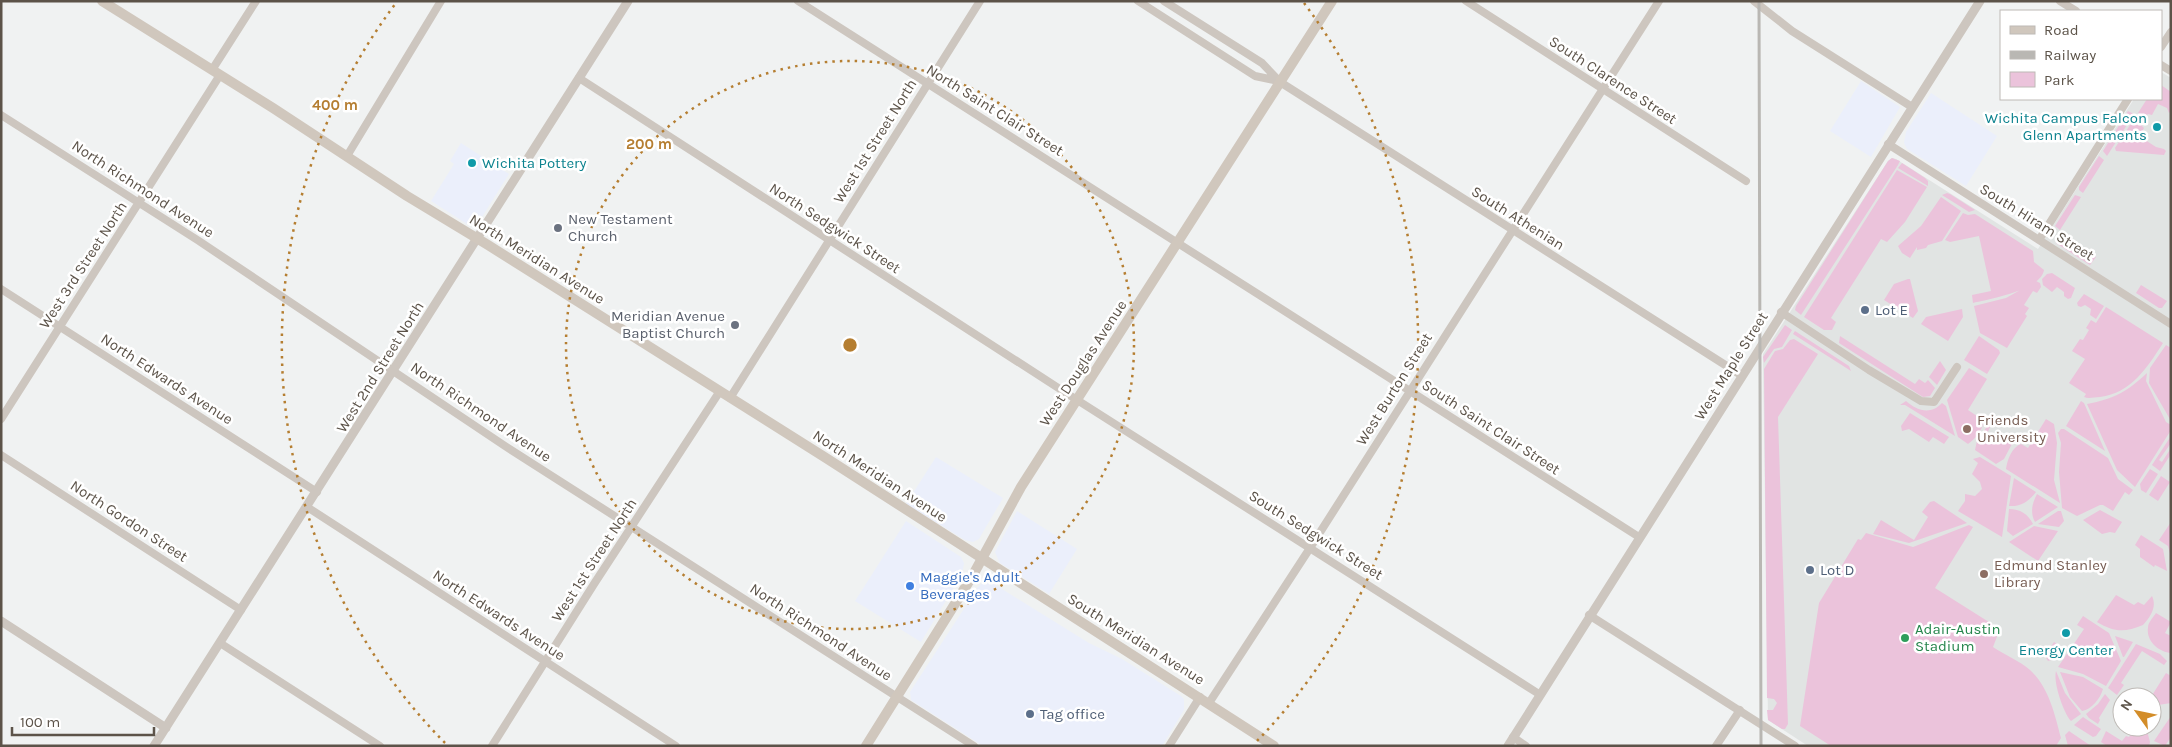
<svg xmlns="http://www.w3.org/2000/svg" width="2172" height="747" font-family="Karla,sans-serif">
  <rect width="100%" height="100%" fill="#f0f2f2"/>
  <path fill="#ebeffb" d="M1861 81 1900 107 1871 157 1830 131Z
    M1931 93 1997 136 1966 186 1907 149 1904 143 1906 132Z
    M461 143 509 174 482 217 472 224H467L431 201 454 164 450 161Z
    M936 457 1003 498 983 532 979 539 973 542 965 540 906 504Z
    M1017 511 1077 549 1049 594 1000 563 997 557 995 552Z
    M906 521 961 557 964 563 962 574 921 642 855 601Z
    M989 581 1089 643 1122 659 1181 696 1184 699V710L1162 746H983L911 700 910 692 978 587 983 582Z"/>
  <path fill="#e1e4e3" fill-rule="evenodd" d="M2161 72 2171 78V746H1808L1768 720 1763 354 1888 161 1892 158 1896 159 2038 249 2134 99H2161ZM2122 697H2152V727H2122Z"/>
  <path fill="#ebc3db" d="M2161 85 2171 92V111L2169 113 2167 108 2158 104 2152 115 2148 114 2145 117 2138 113 2147 99H2161Z
    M2128 111 2134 114 2107 156 2103 151Z
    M2136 116 2143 120 2142 126 2144 128 2139 136 2156 147 2164 149 2166 151 2164 155 2116 151 2115 148Z
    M2099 156 2104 160 2083 193 2079 190V187Z
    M1892 158 1900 161 1898 165 1801 315 1795 310 1796 306 1888 161Z
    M1902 163 1925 178 1928 181V186L1898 168Z
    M1897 170 1927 187 1905 222 1887 242 1881 239 1831 318 1836 322 1832 330H1824L1804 317Z
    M1947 193 1950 194 1975 210 1969 212 1942 195Z
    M2075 195 2081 197 2060 230 2055 226Z
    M1941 197 1961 211 1942 241 1928 245 1926 248 1917 250V247L1910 258 1902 253 1898 246 1921 226Z
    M1963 213 1968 215 1975 214 2033 251 2034 262 2044 270C2041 290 1990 299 1973 303L1972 295 1991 291 1979 236 1950 242 1945 240Z
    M2060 234 2096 257 2090 265 2056 243Z
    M2052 273 2075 288 2071 298 2068 299 2064 296V292L2057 287 2052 292 2043 285 2042 279 2047 274Z
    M1908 279H1910L1918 311 1913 318 1884 300 1894 284Z
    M2036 281 2040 283 2041 287 2037 293 2033 291 2024 305 2029 308 2025 314 2027 316 2007 348 1980 333 1974 306 2006 298Z
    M2141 285 2167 301 2162 308H2159L2136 293Z
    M2084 294 2104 306 2096 319 2090 315 2091 309 2085 305 2081 307 2078 306 2077 303Z
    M2106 307 2163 343C2147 368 2131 393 2100 397 2094 397 2089 399 2084 397L2086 394 2069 383 2085 359 2072 351 2080 339 2083 340 2089 330 2086 328 2091 320 2096 323Z
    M1962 309 1963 317 1948 341 1921 324 1926 317Z
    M1785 325 1792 330 1782 347 1774 349 1764 363 1763 357Z
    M1795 331 1849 366 1851 371 1793 334Z
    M1840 336 1915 384 1919 379 1925 383 1928 380 1935 388 1930 396 1923 397 1839 343Z
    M1979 336 1999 350 2000 353 1987 374 1964 360Z
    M1794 339 1818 354 1778 417 1788 724 1785 729H1782L1768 720 1767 710H1773L1777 703 1774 699 1767 698 1764 369 1775 351 1783 349 1790 340Z
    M2166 345 2171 348V421L2149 383 2150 368Z
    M1940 361 1946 370 1937 385 1929 377Z
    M1969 368 1987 379 1968 410 1983 420C1984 429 1975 439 1968 444L1958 437 1947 400Z
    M2147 373 2146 381 2166 422 2171 425V430L2135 487 2117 470 2087 404C2114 399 2128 391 2147 373Z
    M1906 401C1917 411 1931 415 1942 403L1946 406 1955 436 1905 405H1900Z
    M2081 401 2084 403 2105 451 2066 426Z
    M1910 413 1949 437 1944 444 1933 437 1929 442 1909 429 1902 431 1901 426Z
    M2046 419 2054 424 2057 443 2054 480 2060 503 2006 469C2007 460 2012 447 2021 444L2028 448Z
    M1988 425H1991L1986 436 1991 442 1997 444 2001 439 2005 441 2009 436 2014 440 2004 459 1996 464 1975 450 1977 441Z
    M2061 429H2064L2108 458 2118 479 2133 490 2129 495 2125 492 2113 511 2103 505H2100L2077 516 2062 508 2059 472 2061 443 2058 433Z
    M2171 436V443L2159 460 2162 462 2171 448V454L2160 471 2152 465Z
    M1980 457 2011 476 2002 537 1958 511 1965 501V494L1975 496 1982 489 1980 482 1972 474 1978 463 1973 459Z
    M2150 469 2158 474 2146 493 2141 490 2140 484Z
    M2161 476 2170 482 2158 501 2149 495Z
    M2014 478 2036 492C2029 501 2021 507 2009 506Z
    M2037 494 2058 507 2035 522C2030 513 2032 503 2037 494Z
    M1934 501 1967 523 1909 543 1873 534 1881 520 1914 540 1928 517 1922 512 1930 502Z
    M2009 509C2020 509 2028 514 2033 524L2013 536 2007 531Z
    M2100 510 2122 522 2115 533 2110 532 2102 534 2083 520Z
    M2058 511H2061L2064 521 2059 527 2038 524Z
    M2171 522V557L2168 546 2159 540Z
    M1969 525 1973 527 1935 588 2000 629 1993 647C2005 655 2020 661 2030 670 2049 687 2055 715 2061 738L2056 746H1831L1800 726 1819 603 1858 539 1861 540 1866 533 1913 547Z
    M2034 526 2058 531 2038 561 2009 542Z
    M2141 535 2163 549 2167 571 2155 565 2154 567 2140 557V549L2135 545Z
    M2116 595 2134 605 2138 602 2144 605 2152 596C2157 607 2151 616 2143 625 2124 633 2114 632 2097 622Z
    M2156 613 2171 622 2165 633 2171 636V653C2159 652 2146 641 2148 628 2148 622 2153 618 2156 613Z
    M2083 616 2109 633 2121 661 2106 686 2083 674 2058 667 2084 629 2077 625Z
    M2115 636 2133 642 2124 657H2123Z
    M2054 642 2063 648 2054 659 2048 661 2045 656Z
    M2136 644 2160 654 2167 661 2164 665 2142 651 2121 683 2124 685 2117 695 2108 688Z
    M2056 671 2065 693 2081 714 2071 721C2063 712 2053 682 2056 671Z
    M2060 672 2083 677 2103 689C2100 699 2092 709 2082 711L2070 697Z
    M2166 673 2171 676V703L2158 705 2152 710 2151 697Z
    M2105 694 2110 700 2099 718 2100 720 2098 724 2089 718 2086 714 2098 704Z
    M2171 716V737L2165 746 2154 741Z
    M2083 717 2101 729 2096 736 2093 737 2074 725Z
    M2135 727H2146L2150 742 2149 746H2107L2101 742 2106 731 2122 741 2126 736 2129 737Z
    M2069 731 2091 746H2068L2065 735Z"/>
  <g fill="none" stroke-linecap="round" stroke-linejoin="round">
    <path stroke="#cdc6bf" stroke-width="8" d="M798 1 1639 537
      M1138 1 1255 76 1278 81
      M1164 1 1262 63 1280 82 1741 375
      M1466 1 1746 181
      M1754 1 1792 31 1912 107
      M2060 1 2076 11
      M2161 47 2171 32
      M2161 65 2171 71
      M212 70 256 1
      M579 78 1063 391 1539 694
      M1 115 199 241 505 446 974 746
      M1888 144 2171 324
      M347 156 441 1
      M2039 240 2128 99
      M1 289 317 492
      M1781 312 1869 370 1921 401 1934 402 1957 367
      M730 398 980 1
      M1 419 220 75
      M1 455 241 610
      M307 507 676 746
      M1589 615 1795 746
      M220 643 380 746
      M1209 703 1310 548 1659 1
      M1513 737 1526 746
      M492 746 594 584 720 391
      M1169 746 1200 697
      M1716 746 1740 710"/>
    <path stroke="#cdc6bf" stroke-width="9" d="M1 621 166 728
      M154 746 628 1
      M1508 746 1980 1"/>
    <path stroke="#d0c7bd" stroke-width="10" d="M102 1 273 108 407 196 488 245 826 458 1274 746
      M866 746 973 575 1021 487 1332 1"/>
    <path stroke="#b9b7b3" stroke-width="3" d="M1759 1 1761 746"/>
  </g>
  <g fill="none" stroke="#b57e31" stroke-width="2.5" stroke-dasharray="2.5 5">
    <circle cx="850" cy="345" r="284"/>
    <path d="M445 743A568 568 0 0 1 396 3M1304 3A568 568 0 0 1 1255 743"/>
  </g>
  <g fill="#0f9aa8" stroke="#fff" stroke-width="2">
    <circle cx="2157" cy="127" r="5"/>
    <circle cx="472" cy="163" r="5"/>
    <circle cx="2066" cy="633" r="5"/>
  </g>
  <g fill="#6b7280" stroke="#fff" stroke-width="2">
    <circle cx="558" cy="228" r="5"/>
    <circle cx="735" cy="325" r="5"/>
  </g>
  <g fill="#5c6f8a" stroke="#fff" stroke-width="2">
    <circle cx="1865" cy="310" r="5"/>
    <circle cx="1810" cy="570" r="5"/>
    <circle cx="1030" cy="714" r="5"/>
  </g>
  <g fill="#8d6e63" stroke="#fff" stroke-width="2">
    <circle cx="1967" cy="429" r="5"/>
    <circle cx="1984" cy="574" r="5"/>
  </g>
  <circle fill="#3f7fe0" stroke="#fff" stroke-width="2" cx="910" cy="586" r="5"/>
  <circle fill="#2e9e5b" stroke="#fff" stroke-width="2" cx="1905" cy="638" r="5"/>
  <g text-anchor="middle" stroke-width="5" stroke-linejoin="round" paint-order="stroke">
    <g font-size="15" fill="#5c5349" stroke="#fff">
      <text transform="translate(1613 80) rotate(33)" y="5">South Clarence Street</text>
      <text transform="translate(995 110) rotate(32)" y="5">North Saint Clair Street</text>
      <text transform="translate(875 141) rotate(-58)" y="5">West 1st Street North</text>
      <text transform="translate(143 189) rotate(33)" y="5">North Richmond Avenue</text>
      <text transform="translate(1518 218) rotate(32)" y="5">South Athenian</text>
      <text transform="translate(2037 222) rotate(32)" y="5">South Hiram Street</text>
      <text transform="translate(835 228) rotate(33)" y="5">North Sedgwick Street</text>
      <text transform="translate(537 259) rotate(32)" y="5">North Meridian Avenue</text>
      <text transform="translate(83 265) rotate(-57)" y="5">West 3rd Street North</text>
      <text transform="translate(1083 363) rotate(-57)" y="5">West Douglas Avenue</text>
      <text transform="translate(1731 366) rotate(-58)" y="5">West Maple Street</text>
      <text transform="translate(380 367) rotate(-58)" y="5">West 2nd Street North</text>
      <text transform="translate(167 379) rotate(33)" y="5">North Edwards Avenue</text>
      <text transform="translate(1394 389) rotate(-58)" y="5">West Burton Street</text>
      <text transform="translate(481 412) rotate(34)" y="5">North Richmond Avenue</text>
      <text transform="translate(1491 427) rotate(33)" y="5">South Saint Clair Street</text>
      <text transform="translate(880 476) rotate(33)" y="5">North Meridian Avenue</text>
      <text transform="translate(129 521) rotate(33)" y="5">North Gordon Street</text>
      <text transform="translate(1316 535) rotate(32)" y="5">South Sedgwick Street</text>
      <text transform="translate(594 560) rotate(-57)" y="5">West 1st Street North</text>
      <text transform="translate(499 615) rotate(33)" y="5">North Edwards Avenue</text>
      <text transform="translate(821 632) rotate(33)" y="5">North Richmond Avenue</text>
      <text transform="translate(1136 639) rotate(32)" y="5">South Meridian Avenue</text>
    </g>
    <g font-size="15" fill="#0d838f" stroke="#fff" text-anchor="end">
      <text x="2147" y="123">Wichita Campus Falcon<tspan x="2147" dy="17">Glenn Apartments</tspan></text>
      <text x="482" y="168" text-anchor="start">Wichita Pottery</text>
      <text x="2066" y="655" text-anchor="middle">Energy Center</text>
    </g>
    <g font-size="15" fill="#5b616d" stroke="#fff" text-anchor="start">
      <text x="568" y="224">New Testament<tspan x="568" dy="17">Church</tspan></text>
      <text x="725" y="321" text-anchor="end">Meridian Avenue<tspan x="725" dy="17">Baptist Church</tspan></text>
    </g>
    <g font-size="15" fill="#4e5e75" stroke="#fff" text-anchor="start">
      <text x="1875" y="315">Lot E</text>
      <text x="1820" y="575">Lot D</text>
      <text x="1040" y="719">Tag office</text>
    </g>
    <g font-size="15" fill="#785e54" stroke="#fff" text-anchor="start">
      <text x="1977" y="425">Friends<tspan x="1977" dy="17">University</tspan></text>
      <text x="1994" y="570">Edmund Stanley<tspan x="1994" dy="17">Library</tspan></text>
    </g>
    <g font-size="15" fill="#366cbe" stroke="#fff" text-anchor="start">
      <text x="920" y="582">Maggie's Adult<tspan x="920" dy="17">Beverages</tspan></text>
    </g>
    <g font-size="15" fill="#27864d" stroke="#fff" text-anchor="start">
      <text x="1915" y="634">Adair-Austin<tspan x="1915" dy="17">Stadium</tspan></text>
    </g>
  </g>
  <circle cx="850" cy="345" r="8" fill="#b57e31" stroke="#fff" stroke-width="2.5"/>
  <g font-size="15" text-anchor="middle" font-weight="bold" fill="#b57e31" stroke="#fff" stroke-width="5" stroke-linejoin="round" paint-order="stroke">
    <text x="335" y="110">400 m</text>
    <text x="649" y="149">200 m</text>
  </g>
  <rect width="2172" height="747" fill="none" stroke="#5c5349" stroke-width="5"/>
  <rect x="2000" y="10" width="162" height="90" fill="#ffffff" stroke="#bebab6"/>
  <rect x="2010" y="26" width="25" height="8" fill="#d0c7bd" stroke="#bebab6"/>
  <text x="2044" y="35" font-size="15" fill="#5c5349">Road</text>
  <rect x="2010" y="51" width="25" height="8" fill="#b9b7b3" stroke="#bebab6"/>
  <text x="2044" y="60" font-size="15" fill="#5c5349">Railway</text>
  <rect x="2010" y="72" width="25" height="15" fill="#ebc3db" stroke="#bebab6"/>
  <text x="2044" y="85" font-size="15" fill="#5c5349">Park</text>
  <g transform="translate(2137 712) rotate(303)"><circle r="24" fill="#ffffff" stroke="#bebab6"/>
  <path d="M0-4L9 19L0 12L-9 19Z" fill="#d38d29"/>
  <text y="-8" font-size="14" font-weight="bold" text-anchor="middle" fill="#5c5349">N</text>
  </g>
  <path d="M12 727v8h142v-8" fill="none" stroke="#5c5349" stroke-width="2.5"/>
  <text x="20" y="727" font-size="15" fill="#5c5349" stroke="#ffffff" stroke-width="4" paint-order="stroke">100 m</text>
</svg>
